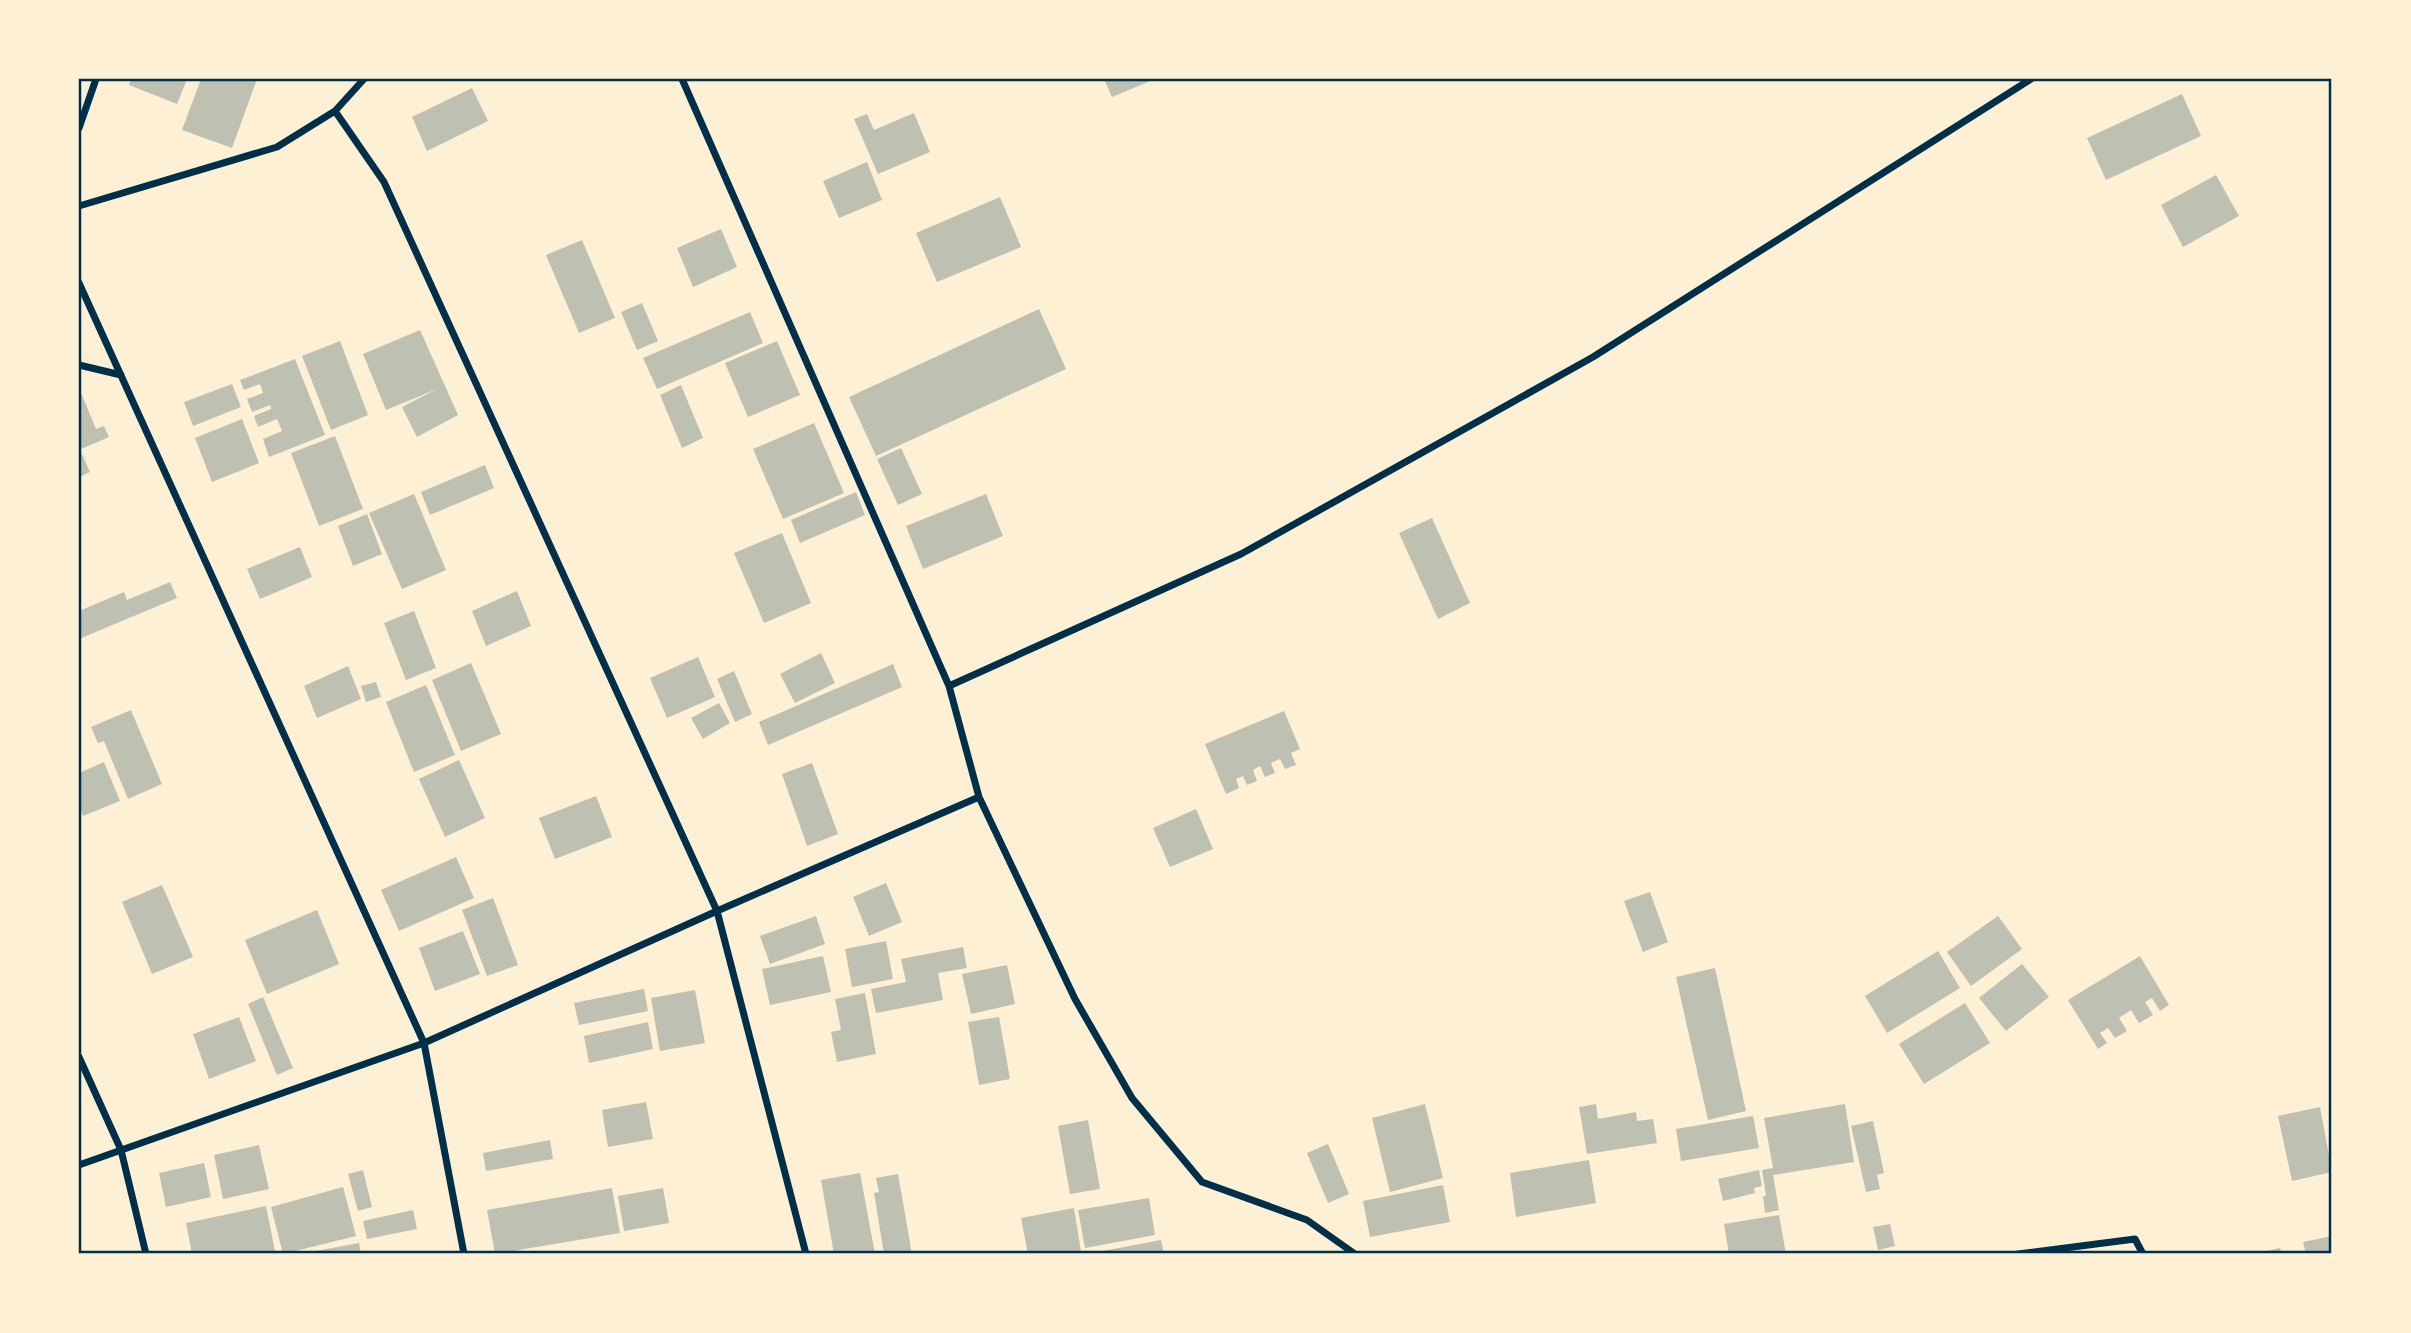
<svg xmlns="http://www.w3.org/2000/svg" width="2411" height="1333" font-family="Poppins,sans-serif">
  <rect width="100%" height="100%" fill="#fdf0d5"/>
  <path fill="#bec0b2" d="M131 79H187L177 104 129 85Z
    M201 79H257L232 148 182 130Z
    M1104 79H1155L1112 97Z
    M472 88 488 121 427 151 412 117Z
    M2182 94 2201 136 2106 180 2087 138Z
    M914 113 930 152 878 174 854 119 867 114 874 130Z
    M867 162 882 200 839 218 823 181Z
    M2216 175 2239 216 2183 247 2161 205Z
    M1000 197 1021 247 937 282 916 233Z
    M721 229 737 267 693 287 677 248Z
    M582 240 615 318 579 333 546 255Z
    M642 303 658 341 637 350 621 312Z
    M1039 309 1066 369 876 456 849 397Z
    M750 312 763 343 657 389 643 358Z
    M420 330 458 415 417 437 402 407 437 389 386 410 363 354Z
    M340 341 368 415 331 430 302 356Z
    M777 341 800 395 748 417 725 363Z
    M295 359 325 435 269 457 263 439 282 431 277 419 258 427 254 416 271 409 270 405 252 412 247 399 263 393 260 384 244 390 240 380Z
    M232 384 241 407 193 426 184 402Z
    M681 385 703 438 682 448 660 395Z
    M79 388 96 429 104 426 109 437 79 450Z
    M242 419 259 463 212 482 195 438Z
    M814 423 844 493 783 519 753 449Z
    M335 436 363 509 319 526 291 453Z
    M901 448 922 494 898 505 877 459Z
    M81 452 90 472 79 477V453Z
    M485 465 494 488 430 515 421 492Z
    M856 492 865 515 800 543 791 520Z
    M414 494 446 570 402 589 369 513Z
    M986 494 1003 536 923 569 906 526Z
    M367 514 382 554 353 566 338 526Z
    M1432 518 1470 603 1438 619 1399 533Z
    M782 533 811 603 764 623 734 553Z
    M300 547 312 577 260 599 247 569Z
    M170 582 177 598 79 639V611L124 592 127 600Z
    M517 591 531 626 486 646 472 611Z
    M414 611 436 668 406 680 384 623Z
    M821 653 835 683 795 703 780 674Z
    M698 657 715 697 667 718 650 678Z
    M471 663 501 734 461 751 432 680Z
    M893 664 902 687 768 745 759 722Z
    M348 666 361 699 317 718 304 686Z
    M734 671 752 714 735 722 717 679Z
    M376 682 381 697 366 702 361 686Z
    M426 685 455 755 414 772 386 702Z
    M719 703 730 723 703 739 691 718Z
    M131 710 162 784 128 799 104 741 98 743 91 727Z
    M1284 711 1300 749 1291 753 1296 765 1285 769 1280 759 1271 763 1275 773 1265 777 1260 766 1253 770 1257 781 1247 785 1243 776 1236 779 1239 788 1226 794 1205 744Z
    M459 760 485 818 445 837 419 779Z
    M104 762 120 801 83 816 79 806V773Z
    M812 763 838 834 807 846 782 774Z
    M596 796 612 837 555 859 539 818Z
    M1196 809 1213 849 1170 867 1153 828Z
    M456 857 474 898 399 931 381 890Z
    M886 883 902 922 869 936 853 897Z
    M162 885 193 957 152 974 122 902Z
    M1650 892 1668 942 1643 952 1624 901Z
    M493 898 518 965 487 976 462 910Z
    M317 910 339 964 267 994 245 940Z
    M816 916 825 944 770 964 760 936Z
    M1998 916 2022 949 1971 986 1947 952Z
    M463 931 480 974 435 991 419 948Z
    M886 941 893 979 852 987 845 949Z
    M963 947 967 968 938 973 943 1000 876 1013 871 989 906 982 901 959Z
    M1938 951 1960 988 1887 1033 1865 996Z
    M823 956 831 992 770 1005 762 969Z
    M2140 956 2169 1005 2160 1011 2152 998 2145 1002 2153 1015 2139 1023 2131 1010 2119 1018 2127 1031 2115 1038 2108 1028 2100 1033 2107 1043 2098 1049 2068 1000Z
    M2022 964 2049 997 2006 1031 1979 998Z
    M1007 965 1015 1004 971 1014 962 974Z
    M1715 968 1746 1111 1708 1120 1676 977Z
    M644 989 648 1011 579 1025 574 1003Z
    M695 990 705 1043 660 1051 651 998Z
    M865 993 876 1054 837 1062 831 1032 841 1030 835 999Z
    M263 997 293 1068 277 1075 248 1004Z
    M1965 1003 1990 1043 1924 1084 1899 1044Z
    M239 1017 256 1061 209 1079 193 1034Z
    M999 1017 1010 1079 979 1085 968 1022Z
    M648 1022 653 1049 589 1063 584 1036Z
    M646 1102 653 1139 608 1147 602 1110Z
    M1425 1104 1443 1178 1390 1192 1372 1118Z
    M1596 1104 1598 1119 1636 1112 1637 1121 1653 1119 1657 1143 1587 1154 1579 1107Z
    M1845 1104 1854 1162 1773 1175 1779 1210 1765 1213 1763 1196H1766L1762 1170 1773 1168 1764 1118Z
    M2320 1107 2332 1172 2292 1181 2278 1116Z
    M1753 1116 1759 1148 1681 1161 1676 1129Z
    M1088 1120 1100 1189 1070 1194 1058 1126Z
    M1873 1121 1884 1173 1877 1175 1880 1189 1866 1192 1851 1126Z
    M550 1140 553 1159 486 1171 483 1153Z
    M1328 1144 1349 1194 1328 1203 1307 1153Z
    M259 1145 269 1189 223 1199 214 1155Z
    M1589 1160 1596 1203 1516 1217 1510 1173Z
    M204 1163 211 1197 166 1207 159 1173Z
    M363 1170 372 1207 358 1211 348 1174Z
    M1759 1170 1762 1186 1754 1188 1755 1193 1723 1201 1718 1179Z
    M860 1173 875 1254H834L821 1180Z
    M898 1174 912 1254H884L874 1193 879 1192 876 1178Z
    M1443 1185 1450 1222 1370 1237 1363 1201Z
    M343 1187 356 1236 283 1254 271 1207Z
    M612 1188 620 1233 495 1254 487 1210Z
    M663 1188 669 1223 624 1231 618 1196Z
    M1149 1198 1155 1235 1085 1248 1078 1210Z
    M266 1206 275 1251 258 1254H192L186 1223Z
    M1074 1208 1081 1252 1069 1254H1028L1021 1218Z
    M413 1210 417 1229 367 1239 363 1221Z
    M1779 1215 1786 1254H1729L1724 1224Z
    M1890 1224 1895 1246 1878 1250 1873 1227Z
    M2332 1236V1254H2306L2303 1242Z
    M1161 1240 1164 1254H1092V1253Z
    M359 1243 361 1254H305V1253Z
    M2280 1248 2282 1254H2258V1253Z"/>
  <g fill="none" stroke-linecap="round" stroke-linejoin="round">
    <path stroke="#003049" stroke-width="7" d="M682 79 949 686 979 797 1075 999 1132 1098 1202 1182 1307 1220 1355 1254
      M335 111 384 182 717 911 806 1254
      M79 128 96 79
      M79 206 277 147 335 111 364 79
      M79 283 424 1043 464 1254
      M79 365 121 375
      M949 686 1241 554 1593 357 2031 79
      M79 1057 121 1150 146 1254
      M79 1165 424 1043 717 911 979 797
      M2018 1254 2135 1239 2143 1254"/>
  </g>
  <rect width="2411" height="1333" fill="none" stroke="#fdf0d5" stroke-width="161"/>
  <rect x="80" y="80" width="2250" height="1172" fill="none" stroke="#003049" stroke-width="2.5"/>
</svg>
